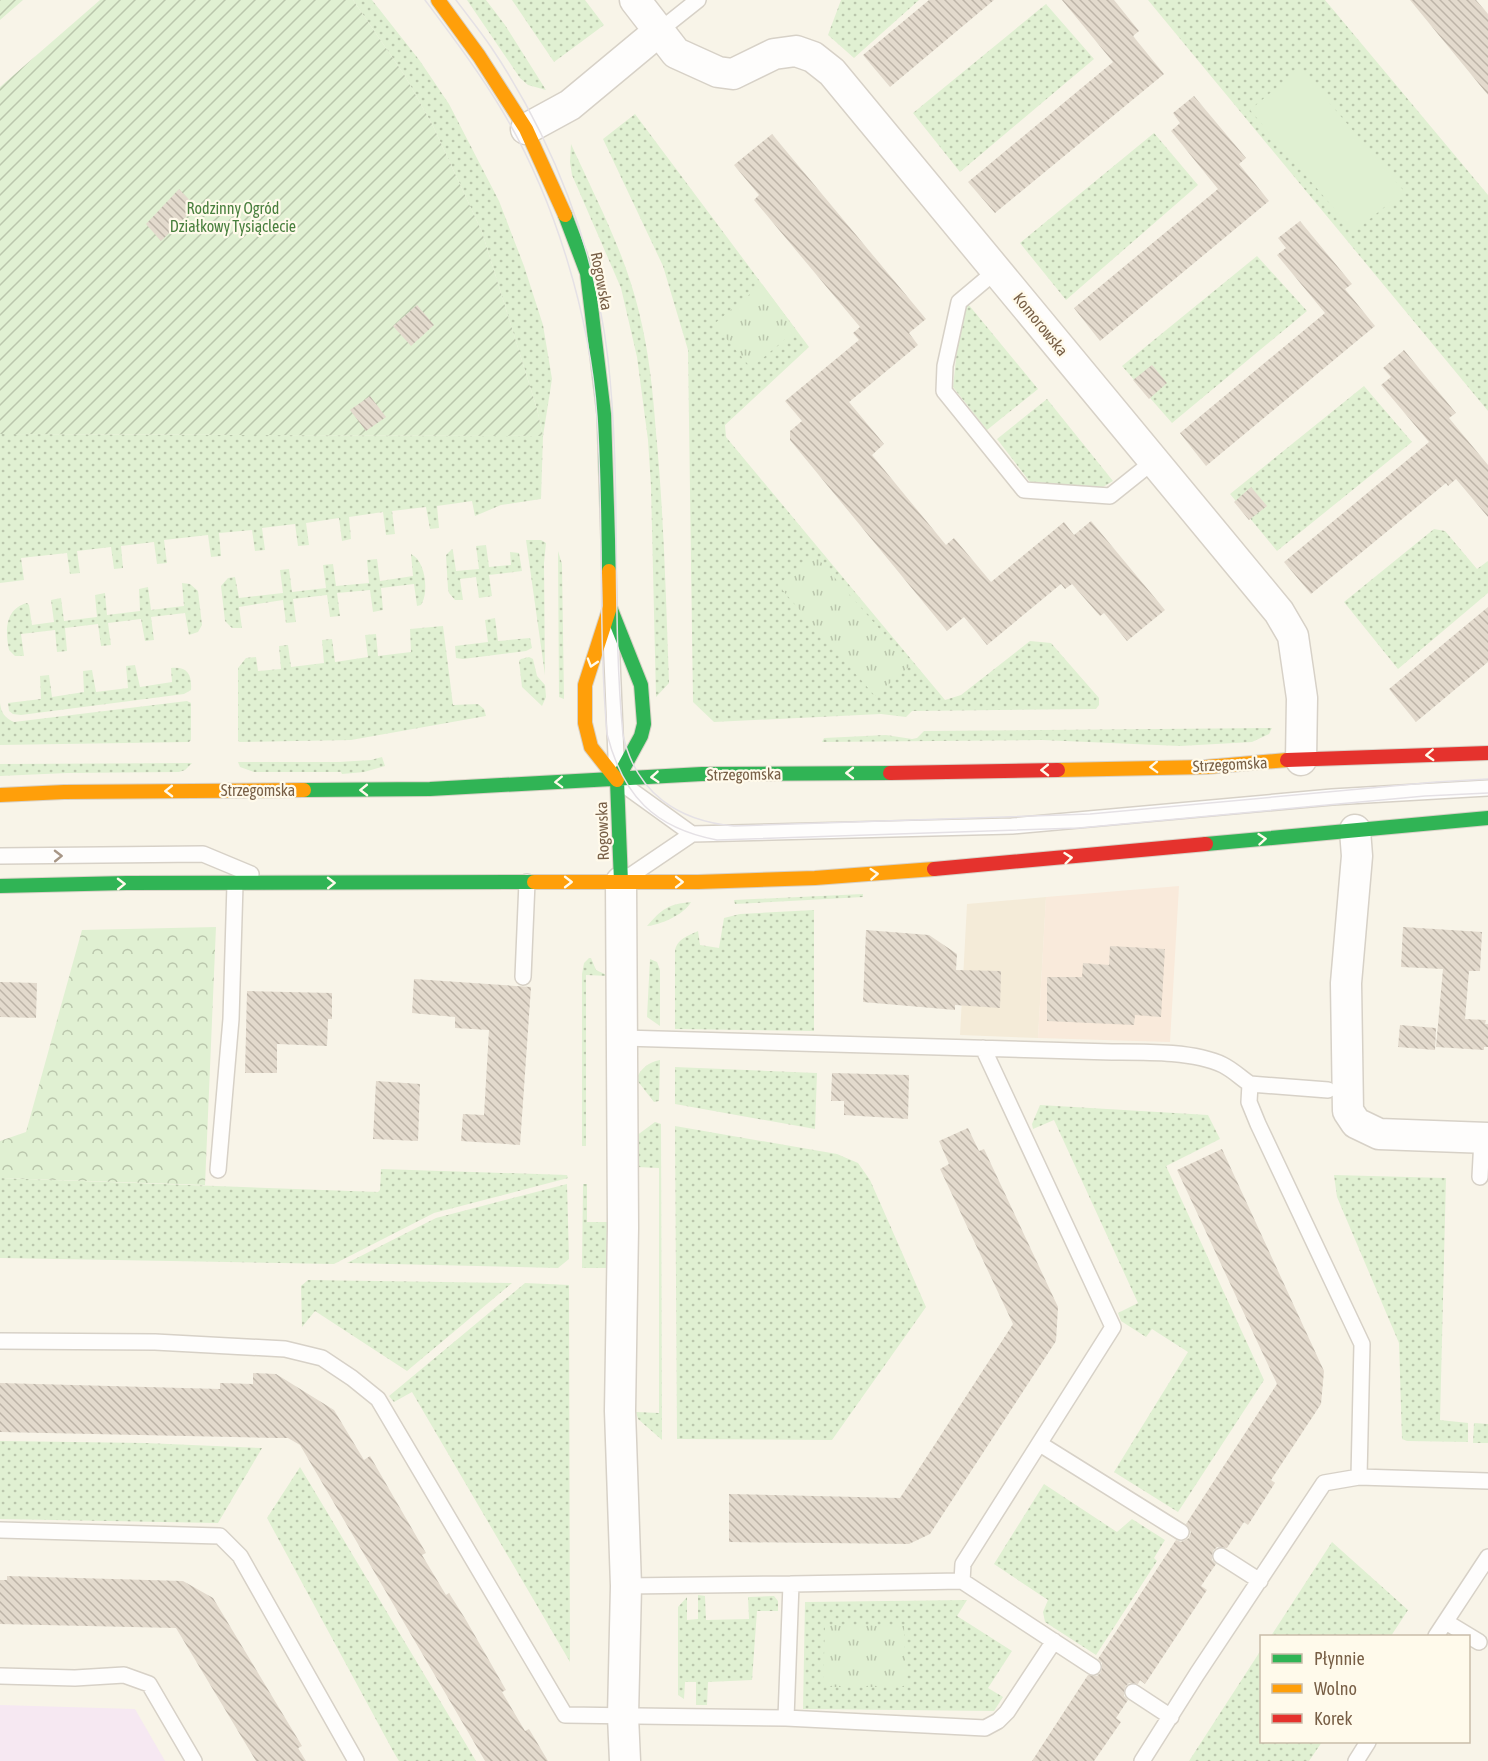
<svg xmlns="http://www.w3.org/2000/svg" width="1488" height="1761" font-family="'Asap Condensed',sans-serif">
  <defs>
    <pattern id="grass-dots" width="8" height="8" patternUnits="userSpaceOnUse" patternTransform="scale(1.5)"><rect width="8" height="8" fill="#e0f0d2"/><path d="M2 2h.1M6 6h.1" fill="none" stroke="#bac6ac" stroke-width="1.8" stroke-linecap="round"/></pattern>
    <pattern id="forest-crowns" width="20" height="18" patternUnits="userSpaceOnUse" patternTransform="scale(1.5)"><rect width="20" height="18" fill="#e0f0d2"/><path d="M2 6a3 3 0 1 1 6 0M12 15a3 3 0 1 1 6 0" fill="none" stroke="#bac6ac"/></pattern>
    <pattern id="park-tufts" width="24" height="20" patternUnits="userSpaceOnUse" patternTransform="scale(1.5)"><rect width="24" height="20" fill="#e0f0d2"/><path d="M3 7l-1-3M5 7V3M7 7l1-3M15 17l-1-3M17 17v-4M19 17l1-3" fill="none" stroke="#bac6ac"/></pattern>
    <pattern id="garden-furrows" width="10" height="10" patternUnits="userSpaceOnUse" patternTransform="scale(1.5)"><rect width="10" height="10" fill="#e0f0d2"/><path d="M-1 1l2-2M0 10L10 0M9 11l2-2" fill="none" stroke="#bac6ac"/></pattern>
    <pattern id="building-back-hatch" width="6" height="6" patternUnits="userSpaceOnUse" patternTransform="scale(1.5)"><rect width="6" height="6" fill="#e3dacd"/><path d="M-1 5l2 2M0 0l6 6M5-1l2 2" fill="none" stroke="#bdb4a8"/></pattern>
  </defs>
  <rect width="100%" height="100%" fill="#f8f4e8"/>
  <path fill="#f4ebd8" d="M1046 897 1038 1038 960 1035 967 904Z"/>
  <path fill="#f9eadb" d="M1179 886 1170 1042 1038 1038 1046 897Z"/>
  <path fill="#f6e8f2" d="M0 1705 135 1709 165 1761H0Z"/>
  <path fill="url(#grass-dots)" d="M353 0H372L420 61 449 104 499 201 524 266 543 325 552 379 543 436 541 499 501 505 475 516 472 501 437 506 439 528 430 529 426 507 392 511 395 534 386 535 383 512 349 517 351 539 342 541 339 518 306 523 309 545 298 546 295 524 262 528 265 550 255 551 252 530 219 533 221 556 211 557 208 535 164 540 167 563 157 564 154 542 121 546 123 568 114 569 111 547 77 551 80 573 70 574 67 553 21 558 24 580 0 583V434L543 436 537 409 482 232 433 126 405 76Z
    M467 0H486L505 25 546 90 528 85 520 78Z
    M512 0H585L604 25 554 62Z
    M841 0H919L854 58 828 35Z
    M1148 0H1325L1488 195V411Z
    M1046 4 1094 59 960 172 913 113Z
    M635 114 809 347 725 425 726 437 945 700 961 695 1030 641 1051 643 1099 698V705L1096 709 912 711 906 717 881 714 714 722 693 702 688 350 663 266 603 139Z
    M1154 133 1198 185 1066 300 1020 243Z
    M571 144C596 199 625 253 639 312 649 352 653 392 656 433 664 516 666 599 669 683L656 697 651 486 648 440 637 357 621 288 572 175 570 162Z
    M1257 256 1307 311 1172 423 1122 366Z
    M968 304 1038 389 987 430 953 387 961 312Z
    M1364 386 1412 442 1277 551 1230 494Z
    M1047 399 1113 481 1103 487 1030 482 997 439Z
    M1434 529 1445 531 1477 569 1488 561V593L1398 669 1344 602Z
    M526 540H541L546 543 544 563 545 675Z
    M486 545 489 567 511 565 510 552 519 553 522 571 489 575 492 596 479 598 476 577 460 579 463 600H455L449 593 448 589 446 555 452 549 453 551 456 571 479 569 476 546Z
    M558 551 562 564 564 699 559 697Z
    M411 554C426 561 429 593 421 605L417 606 414 584 381 588 383 610 373 612 370 590 337 593 340 616 330 617 327 595 293 599 296 622 286 623 283 600 239 607 242 628H232L225 621 221 586 228 578 235 577 239 598 283 593 280 570 289 569 292 592 326 588 323 565 333 564 336 586 369 583 367 560 377 559 380 581 413 576Z
    M182 583 190 584 198 591 202 625 198 632 189 635 185 613 151 617 154 640 145 641 141 619 108 623 111 645 101 646 98 624 65 628 67 651 57 652 55 630 21 634 24 656H15L9 650C5 630 5 609 27 603L29 605 32 625 54 622 51 600 61 598 64 621 97 617 95 595 105 593 107 615 140 611 139 589 148 587 151 610 184 606Z
    M495 618 498 641 530 638 532 648 526 651 463 659 456 658 455 646 488 642 485 620Z
    M443 626 453 705 478 704 484 709 486 716 351 740 239 742 238 740V668L246 658 256 657 258 671 281 669 279 646 288 645 291 667 324 663 322 640 332 639 335 662 368 657 365 635 376 634 378 656 411 652 410 629Z
    M529 657 533 659 537 676 545 685 546 697 542 706 522 687 519 661 521 659Z
    M135 665 140 687 172 682 171 668C188 666 192 675 191 690L184 694 21 715 13 714 9 711 8 703 41 699 40 676 49 675 52 697 84 692 83 671 92 670 96 692 128 688 126 666Z
    M187 701 191 703V740L189 742 0 745V703C1 713 5 718 14 722Z
    M1272 728 1269 734 1252 742 1180 746 1042 740 822 742 824 738 886 735 912 739 917 738 924 731Z
    M382 757 385 766 364 772 342 774 341 772H254L240 767 238 762H339L371 760Z
    M192 763 185 770 179 772 67 773 0 776V764Z
    M863 894V897L735 904 734 900Z
    M691 902C684 915 660 925 647 926 662 909 668 904 691 902Z
    M814 910V1031L675 1029V952C676 939 688 936 698 931L700 945 719 948 724 918 740 914Z
    M589 958H591L596 970 609 976 586 975V1146H582V974L584 963Z
    M650 959 657 962 660 970V1026L647 1017Z
    M660 1060 659 1101 654 1102 636 1079C641 1069 648 1062 660 1060Z
    M675 1067 817 1073 815 1129 675 1104Z
    M1040 1105 1208 1115 1220 1139 1166 1166 1264 1380 1178 1512 1114 1472 1188 1352 1152 1329 1146 1337 1121 1321 1118 1313 1138 1303 1054 1120 1033 1129 1032 1124Z
    M655 1122 661 1124 662 1440 638 1419 636 1412 659 1413V1168L636 1167V1136Z
    M675 1126 837 1154 858 1163 870 1180 926 1307 832 1440 677 1439Z
    M381 1169 567 1175 568 1178 434 1213 334 1264 0 1258V1178L378 1192 380 1190Z
    M1334 1175 1446 1178 1440 1420 1468 1423V1442L1407 1441 1402 1439 1399 1343 1337 1197Z
    M567 1184 569 1259 558 1268 347 1263 436 1218Z
    M583 1184H587V1222H609L610 1268H582Z
    M308 1280 512 1283 407 1371 315 1311 302 1327 301 1286Z
    M525 1283 569 1285 570 1662 412 1392 394 1402 389 1396Z
    M1474 1423 1488 1424V1443H1473Z
    M0 1441 145 1443 262 1448 218 1523 0 1519Z
    M300 1467 476 1761H399L393 1751 267 1518Z
    M1044 1484 1117 1532 1132 1519 1165 1540 1154 1558 1157 1561 1096 1655 1045 1622 1043 1612 1048 1600 994 1564Z
    M1332 1542 1408 1610 1391 1636H1271Z
    M698 1595 705 1596 706 1620 749 1619 748 1597 774 1596 778 1601V1611H757L752 1680 708 1682 707 1705H696V1682H685L684 1699 678 1695V1607L687 1597V1620L698 1619Z
    M967 1600 957 1616 1012 1651 988 1688 1003 1697 994 1711 803 1709 805 1602Z
    M1261 1650 1262 1742H1322L1309 1761H1189Z"/>
  <path fill="url(#forest-crowns)" d="M216 927 205 1185 0 1178V1141L26 1132 82 930Z"/>
  <path fill="url(#park-tufts)" d="M762 284 796 330 751 368 714 324Z
    M814 554 911 665 875 696 778 585Z
    M825 1625 904 1626 906 1687H823Z"/>
  <path fill="url(#garden-furrows)" d="M0 0H23L0 20Z
    M100 0H353L405 76 433 126 482 232 537 409 543 436 0 434V87Z"/>
  <path fill="#e0f0d2" d="M1300 68 1404 191 1354 232 1250 110Z"/>
  <path fill="url(#building-back-hatch)" d="M929 0H994L890 87 863 55Z
    M1062 0H1114L1139 31 1133 36 1164 74 995 213 968 182 1113 62Z
    M1410 0H1476L1488 14V95Z
    M1194 96 1246 158 1239 164 1269 201 1100 341 1074 308 1218 189 1171 131 1180 123 1173 113Z
    M772 134 926 319 909 333 918 345 849 402 884 444 872 455 946 545 954 538 991 582 1064 522 1074 535 1091 521 1165 610 1127 641 1104 613 1100 616 1072 584 1065 589 1061 584 987 645 964 617 947 631 790 440V431L802 421 785 401 859 340 853 333 860 327 754 200 759 195 734 165Z
    M179 189 196 207 161 241 146 224Z
    M1300 221 1352 284 1345 289 1375 326 1206 466 1180 433 1325 313 1277 255 1286 248 1278 238Z
    M417 305 434 325 411 346 393 326Z
    M1404 350 1456 413 1449 418 1488 465V517L1456 479 1448 486 1446 483 1311 594 1284 562 1429 442 1381 385 1391 377 1383 368Z
    M1152 365 1167 383 1149 399 1133 380Z
    M370 396 386 417 366 431 350 410Z
    M1251 487 1267 506 1249 520 1234 502Z
    M1488 607V662L1416 722 1389 689Z
    M1403 927 1482 932 1480 971H1469L1465 1019 1486 1020 1485 1024H1488V1047H1484V1050L1436 1047 1443 969 1401 967Z
    M866 930 929 935 957 954 956 970 1001 971 1000 1008 955 1005V1010L863 1002Z
    M1110 946 1165 949 1161 1017 1135 1015 1134 1025 1047 1021V977H1082L1083 963 1109 965Z
    M414 979 531 987 520 1145 461 1141 463 1114 484 1115 489 1030 455 1028V1017L412 1013Z
    M0 982 37 983 36 1018 0 1017Z
    M247 991 332 993V1019H328L327 1046 277 1044V1073H245Z
    M1400 1025 1436 1028 1435 1050 1398 1047Z
    M832 1073 909 1075 908 1119 844 1115V1101H831Z
    M376 1081 420 1084 418 1141 373 1139Z
    M968 1128 979 1151 984 1149 1058 1307 1056 1341 930 1534 909 1544 729 1542V1494L900 1498 1013 1324 940 1169 949 1164 939 1141Z
    M1222 1149 1324 1371 1321 1404 1271 1480 1275 1483 1248 1525 1244 1522 1227 1548 1217 1547 1213 1551 1212 1560 1216 1564 1201 1586 1207 1590 1145 1684 1140 1680 1138 1684 1129 1683 1125 1687 1124 1696 1128 1700 1116 1718 1121 1722 1094 1761H1032L1088 1675 1097 1676 1101 1672 1102 1663 1098 1659 1176 1540 1181 1542 1189 1538 1191 1532 1186 1524 1277 1384 1177 1170Z
    M253 1373 276 1374 334 1410 364 1460 370 1456 426 1553 422 1555 446 1595 449 1593 466 1620 506 1690 502 1692 525 1731 529 1729 548 1761H485L300 1445 288 1438H277L0 1432V1383L220 1389V1383L253 1384Z
    M7 1576 183 1581 213 1598 302 1746 298 1748 306 1761H256L176 1628 0 1624V1580H7Z"/>
  <g fill="none" stroke-linecap="round" stroke-linejoin="round">
    <defs>
      <path id="lane" d="M659 31 698 0
        M997 270 959 302 945 366 944 391 1024 490 1110 496 1155 460
        M611 635 617 780 692 834
        M0 856 203 854 251 874
        M630 876 692 834 1012 826 1332 797 1488 788
        M523 977 527 882
        M623 1038 1112 1052C1144 1052 1194 1051 1223 1065 1233 1070 1241 1078 1250 1084L1249 1102 1258 1124 1362 1344 1359 1477
        M1250 1084 1328 1090
        M218 1170 231 1019 235 884
        M1480 1177 1482 1139
        M0 1341 155 1342 285 1349 322 1358 352 1378 378 1399 565 1715 786 1718 791 1584 626 1586
        M1040 1444 1181 1532
        M0 1530 220 1536 240 1556 356 1761
        M1221 1556 1260 1581
        M962 1581 1093 1667
        M791 1584 962 1581 963 1564 1113 1327 983 1048
        M1446 1622 1479 1642
        M1436 1636 1488 1557
        M0 1676 75 1678 124 1675 149 1684 194 1761
        M1133 1692 1171 1717
        M786 1718 985 1728 998 1721 1007 1712 1054 1641
        M1142 1761 1197 1674 1324 1483 1359 1477 1488 1481
        M1356 1761 1368 1742"/>
      <path id="street" d="M635 0 676 53 718 72 733 74 774 54 796 51 813 57 832 72 1279 612 1293 636 1302 698 1301 760
        M526 129 570 105 659 31
        M1355 830 1357 856 1346 983 1348 1111 1356 1123 1379 1134 1488 1138
        M621 882 623 1228 620 1411 626 1586 623 1716 625 1761"/>
      <path id="fast" d="M565 215 587 273 604 414 609 571
        M610 607 641 685 644 724 641 736 617 780 621 882
        M304 790 430 789 702 774 890 773
        M1206 844 1488 818
        M0 886 126 883 534 882"/>
      <path id="slow" d="M438 0 479 56 526 129 565 215
        M609 571 610 607 585 685V723L591 747 617 780
        M1058 770 1206 767 1287 760
        M0 795 64 792 304 790
        M534 882H698L815 878 934 869"/>
      <path id="jam" d="M1287 760 1488 753
        M890 773 1058 770
        M934 869 1206 844"/>
    </defs>
    <use href="#lane" stroke="#d7d1c7" stroke-width="18"/>
    <use href="#street" stroke="#d7d1c7" stroke-width="33"/>
    <use href="#fast" stroke="#d8d1c6" stroke-width="16"/>
    <use href="#slow" stroke="#d8d1c6" stroke-width="16"/>
    <use href="#jam" stroke="#d8d1c6" stroke-width="16"/>
    <use href="#lane" stroke="#fefdfc" stroke-width="15"/>
    <use href="#street" stroke="#fefdfc" stroke-width="30"/>
    <use href="#fast" stroke="#30b455" stroke-width="14"/>
    <use href="#slow" stroke="#ff9f0a" stroke-width="14"/>
    <use href="#jam" stroke="#e5322d" stroke-width="14"/>
    <path stroke="#e5e1e5" stroke-width="1.5" d="M425 0C452 36 480 73 503 112 555 200 590 315 597 417 604 522 598 629 607 734 623 796 654 828 717 840L1079 828 1425 796 1488 793
      M456 0C468 16 480 31 491 47 553 139 595 248 608 359 622 484 611 610 623 735 636 793 678 821 734 826L1090 814 1436 782 1488 779"/>
  </g>
  <defs><path id="oneway-chevron" d="M-2-3.5L2.5 0L-2 3.5" fill="none" stroke-width="1.6" stroke-linecap="round" stroke-linejoin="round" transform="scale(1.5)"/></defs>
  <g stroke="#fffaeb">
    <use href="#oneway-chevron" transform="translate(592 663) rotate(107)"/>
    <use href="#oneway-chevron" transform="translate(1430 755) rotate(177)"/>
    <use href="#oneway-chevron" transform="translate(1154 767) rotate(178)"/>
    <use href="#oneway-chevron" transform="translate(1045 770) rotate(179)"/>
    <use href="#oneway-chevron" transform="translate(850 773) rotate(180)"/>
    <use href="#oneway-chevron" transform="translate(655 777) rotate(176)"/>
    <use href="#oneway-chevron" transform="translate(559 782) rotate(178)"/>
    <use href="#oneway-chevron" transform="translate(364 790) rotate(179)"/>
    <use href="#oneway-chevron" transform="translate(169 791) rotate(179)"/>
    <use href="#oneway-chevron" transform="translate(1262 839) rotate(-5)"/>
    <use href="#oneway-chevron" transform="translate(1068 858) rotate(-6)"/>
    <use href="#oneway-chevron" transform="translate(874 874) rotate(-4)"/>
    <use href="#oneway-chevron" transform="translate(568 882)"/>
    <use href="#oneway-chevron" transform="translate(679 882)"/>
    <use href="#oneway-chevron" transform="translate(331 883) rotate(-1)"/>
    <use href="#oneway-chevron" transform="translate(121 884) rotate(-1)"/>
  </g>
  <use stroke="#a79686" href="#oneway-chevron" transform="translate(58 856) rotate(-1)"/>
  <g text-anchor="middle" stroke-width="4.5" stroke-linejoin="round" paint-order="stroke">
    <g font-size="16" fill="#487f3d" stroke="#fffaeb">
      <text x="233" y="214">Rodzinny Ogród<tspan x="233" dy="18">Działkowy Tysiąclecie</tspan></text>
    </g>
    <g font-size="16" fill="#785f46" stroke="#fffaeb">
      <text transform="translate(602 281) rotate(79)" y="6">Rogowska</text>
      <text transform="translate(1041 324) rotate(51)" y="6">Komorowska</text>
      <text transform="translate(1230 764) rotate(-3)" y="6">Strzegomska</text>
      <text transform="translate(744 774) rotate(-1)" y="6">Strzegomska</text>
      <text x="258" y="796">Strzegomska</text>
      <text transform="translate(602 831) rotate(-92)" y="6">Rogowska</text>
    </g>
  </g>
  <rect x="1260" y="1635" width="210" height="108" fill="#fffaeb" stroke="#c9bca9" stroke-width="1.5"/>
  <rect x="1272" y="1654" width="30" height="9" fill="#30b455" stroke="#c9bca9" stroke-width="1.5"/>
  <text x="1314" y="1665" font-size="18" fill="#785f46">Płynnie</text>
  <rect x="1272" y="1684" width="30" height="9" fill="#ff9f0a" stroke="#c9bca9" stroke-width="1.5"/>
  <text x="1314" y="1695" font-size="18" fill="#785f46">Wolno</text>
  <rect x="1272" y="1714" width="30" height="9" fill="#e5322d" stroke="#c9bca9" stroke-width="1.5"/>
  <text x="1314" y="1725" font-size="18" fill="#785f46">Korek</text>
</svg>
